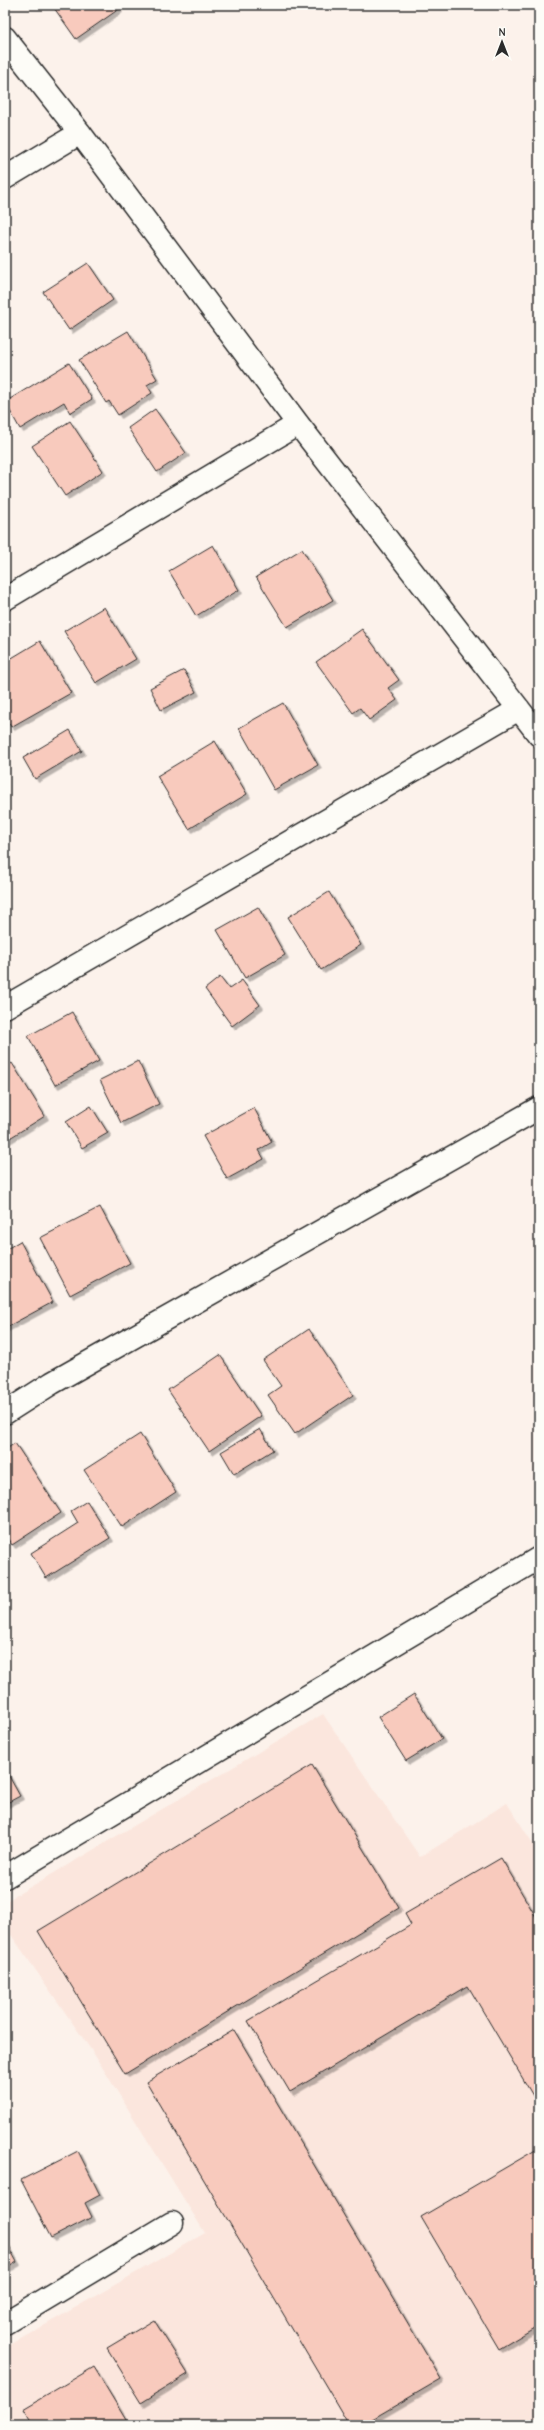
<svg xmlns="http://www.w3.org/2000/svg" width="544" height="2430" font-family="'Comic Neue',sans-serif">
  <defs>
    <filter id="shadow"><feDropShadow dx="3.5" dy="3.5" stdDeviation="0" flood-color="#0004"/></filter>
  </defs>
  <rect width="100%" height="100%" fill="#fcf2eb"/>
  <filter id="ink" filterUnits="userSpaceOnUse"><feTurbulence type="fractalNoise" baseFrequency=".025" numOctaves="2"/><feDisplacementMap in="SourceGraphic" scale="8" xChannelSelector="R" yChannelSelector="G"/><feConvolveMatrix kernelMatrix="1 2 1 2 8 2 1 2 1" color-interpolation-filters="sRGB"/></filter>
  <g filter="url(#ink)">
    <path fill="#fbe6dd" d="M323 1714 420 1857 507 1803 539 1853V2425H5V2348L205 2233 94 2054 5 1926V1902Z"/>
    <path fill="#f8cabd" stroke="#2b2b2b" filter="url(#shadow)" d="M52 5H116L119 9 76 39Z
      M88 263 113 300 69 330 43 292Z
      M128 331 157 379 147 385 152 393 118 415 109 401 106 403 79 360Z
      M69 363 92 399 70 413 64 402 20 429 5 402Z
      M155 409 186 453 157 472 128 428Z
      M70 421 103 471 65 496 32 446Z
      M213 545 239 590 196 616 169 571Z
      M302 549 333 600 287 627 256 577Z
      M104 607 136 659 96 683 64 631Z
      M362 629 399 680 388 688 397 700 369 720 360 708 353 713 316 662Z
      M40 641 71 693 11 727 5 716V662Z
      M184 670 196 692 161 710 150 688Z
      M283 703 318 765 274 790 239 728Z
      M70 730 82 751 35 779 23 758Z
      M215 741 247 794 189 829 157 776Z
      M329 892 361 945 321 970 288 917Z
      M258 907 285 955 245 978 217 930Z
      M220 977 229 989 242 980 260 1005 232 1026 205 989Z
      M72 1012 99 1061 55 1085 28 1036Z
      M138 1061 159 1104 121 1123 100 1080Z
      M12 1063 45 1116 5 1141V1067Z
      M91 1106 108 1133 82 1148 66 1122Z
      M254 1108 272 1142 259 1150 264 1159 227 1179 203 1136Z
      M100 1207 130 1263 70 1295 40 1238Z
      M20 1241 53 1302 5 1328V1250Z
      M309 1329 353 1395 295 1434 268 1395 281 1386 263 1360Z
      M220 1355 261 1416 209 1451 168 1390Z
      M260 1429 273 1450 234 1474 221 1452Z
      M140 1434 176 1492 122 1527 84 1470Z
      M15 1443 61 1513 12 1545 5 1535V1450Z
      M87 1501 110 1538 46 1578 31 1553 78 1523 71 1511Z
      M414 1694 442 1739 406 1761 378 1717Z
      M312 1765 399 1908 125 2074 38 1931Z
      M5 1769 20 1796 5 1804Z
      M501 1858 539 1922V2106L468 1986 290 2092 248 2021 411 1925 405 1914Z
      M234 2030 441 2379 362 2425H349L146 2082Z
      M539 2148V2325L499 2349 421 2217Z
      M78 2151 100 2195 85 2203 92 2217 51 2238 21 2180Z
      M5 2240 17 2262 5 2269Z
      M154 2320 188 2374 141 2403 107 2348Z
      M94 2367 129 2425H33L23 2409Z"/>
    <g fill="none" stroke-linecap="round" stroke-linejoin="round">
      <defs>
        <path id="minor" d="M5 38 80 133 298 424 539 735
          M5 178 80 133
          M5 599 298 424
          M5 1007 519 709
          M5 1413 52 1383 539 1108
          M5 1877 539 1558
          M5 2323 172 2223"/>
      </defs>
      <use href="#minor" stroke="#2b2b2b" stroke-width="25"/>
      <use href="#minor" stroke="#fdfcf7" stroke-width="22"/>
    </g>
  </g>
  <rect width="544" height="2430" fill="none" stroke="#fdfcf7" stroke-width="20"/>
  <rect x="10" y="10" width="524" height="2410" fill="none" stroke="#2b2b2b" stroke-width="1.5" filter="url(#ink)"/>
  <g transform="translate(502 42)" stroke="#fdfcf7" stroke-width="3" paint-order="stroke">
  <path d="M0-3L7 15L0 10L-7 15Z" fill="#2b2b2b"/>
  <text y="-6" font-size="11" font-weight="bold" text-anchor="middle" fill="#2b2b2b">N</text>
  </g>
</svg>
